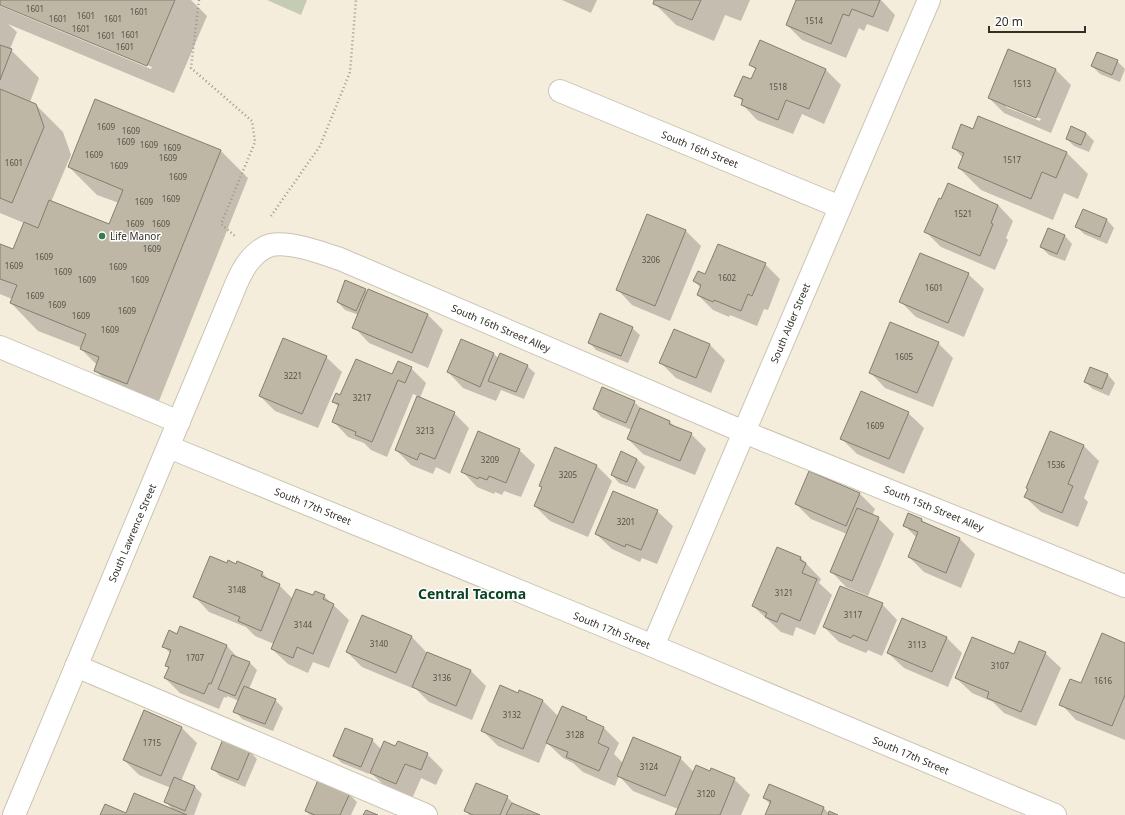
<svg xmlns="http://www.w3.org/2000/svg" width="1125" height="815" font-family="'Noto Sans',sans-serif">
  <rect width="100%" height="100%" fill="#f5eddc"/>
  <path fill="#c4ccb3" d="M267 0H307L301 15Z"/>
  <path fill="#0003" fill-rule="evenodd" d="M0 0H191L207 16 174 93 8 24 17 32 10 49 39 78 30 102 35 104 63 132 71 155 51 202 110 225 119 203 97 195 69 167 220 150 248 178 155 411 123 398 95 370 97 365 81 349 82 348 38 331 11 303 12 299 0 294V245L13 250 24 223 0 213V6L151 69 152 67 0 4Z
    M562 0H597L591 13Z
    M655 0H750L741 21 725 15 714 41 676 25 654 3Z
    M797 0H881L895 15 888 32 867 24 864 31 859 28 846 58 802 40 787 25Z
    M1009 50 1056 70 1071 85 1051 133 1004 113 989 98ZM1006 105 1041 119 1040 121 1006 107Z
    M1117 61 1125 69 1120 82 1100 74 1092 66Z
    M751 65 825 69 841 85 824 124 802 114 793 134 757 120 742 104 743 102 736 95 752 81 756 70Z
    M1071 127 1086 133 1094 141 1089 152 1074 146 1067 139Z
    M973 130 1066 152 1088 174 1078 199 1064 193 1053 220 981 190 959 168 963 158 953 147Z
    M998 205 1013 221 1006 238 1008 240 995 270 941 247 926 232Z
    M1083 210 1107 220 1114 228 1107 244 1084 234 1076 226Z
    M648 215 686 231 701 246 670 321 632 305 617 289Z
    M1049 229 1065 236 1072 244 1065 261 1049 255 1041 247Z
    M765 264 780 279 768 310 764 309 757 326 730 315 729 317 713 310 698 295 701 288 694 281 706 276Z
    M968 274 984 289 964 337 916 317 901 302Z
    M365 290 368 293 369 290 428 315 443 330 428 368 369 343 354 327 359 315 345 310 338 302Z
    M632 328 640 335 628 363 596 350 589 342Z
    M675 330 710 345 725 360 711 393 676 378 661 363Z
    M461 340 494 354 499 359 527 366 535 373 524 399 501 390 496 401 463 388 448 372Z
    M938 343 953 358 933 407 885 388 870 372Z
    M326 357 342 372 318 428 275 411 260 396Z
    M411 368 426 383 420 398 454 413 469 428 450 474 436 467 433 474 411 465 396 450 418 396 413 394 387 457 371 450 364 443 348 437 333 421 339 407 333 402 341 396Z
    M1108 375 1115 383 1109 396 1093 389 1085 382Z
    M634 402 643 410 670 422 676 428 691 434 706 449 695 475 643 454 628 439 632 430 601 417 594 409Z
    M908 413 924 428 904 474 857 454 842 439Z
    M1051 432 1084 446 1099 461 1084 498 1088 502 1078 527 1041 512 1025 497Z
    M519 450 535 465 521 497 504 491 502 495 495 492 494 494 477 487 462 471Z
    M621 453 637 459 645 467 635 489 619 483 612 475Z
    M597 466 612 481 588 537 550 521 535 506 543 488 540 485Z
    M809 473 860 494 875 509 872 516 878 518 894 534 868 596 846 587 831 571 847 534 811 519 796 504Z
    M657 511 673 526 657 564 642 558 640 562 612 549 596 534Z
    M922 520 927 525 960 539 975 554 961 588 924 572 909 557 917 538 904 525Z
    M777 548 801 558 821 579 819 583 832 595 815 635 796 627 793 636 781 632 753 606Z
    M227 565 262 573 270 581 279 585 293 599 324 596 349 620 329 668 313 662 308 673 288 664 272 649 274 644 255 636 246 627 209 612 194 596Z
    M882 604 897 620 882 656 868 650 866 653 839 642 824 627Z
    M362 617 412 637 427 653 471 671 486 686 472 720 429 702 413 686 412 688 362 667 347 652Z
    M903 619 947 638 962 653 948 687 904 668 888 653Z
    M178 635 227 646 239 659 249 662 257 670 249 689 275 700 283 708 273 731 242 719 235 711 239 701 227 696V698L224 697 219 709 180 693 165 678 169 669 166 665 171 654 163 646Z
    M1125 644V740L1076 720 1061 704Z
    M1045 653 1061 668 1036 726 1004 713 993 702 972 693 956 678 1014 655Z
    M520 691 543 701 559 717 586 718 592 723 604 728 619 743 614 754 623 763 680 758 694 772H710L734 779 750 795 741 815H676L678 809 633 791 619 776 615 786 583 772 573 763 563 758 547 743 539 763 498 746 482 730 518 694Z
    M181 727 197 743 181 781 195 787 202 794 194 815H101L174 811 165 801 171 788 139 775 124 760Z
    M372 740 381 749 396 747 427 754 443 770 436 785 421 778 412 799 387 788 370 772 369 774 342 763 334 756Z
    M250 752 257 759 245 787 220 776 212 768Z
    M770 785 824 808 829 814 835 815H766L770 804 764 798Z
    M349 794 357 802 351 815H310L306 811Z
    M507 797 515 805 537 815H469L466 811Z"/>
  <path fill="#beb7a6" stroke="#847e6e" d="M0 0H175L147 66 0 5Z
    M654 0H701L692 20 653 4Z
    M796 0H880L873 17 852 9 849 16 843 14 831 44 786 25Z
    M760 40 826 69 809 109 786 100 778 120 741 105 743 99 734 96 743 76 751 79 756 68 749 65Z
    M0 45 12 49 0 80Z
    M1008 49 1056 69 1036 118 988 98Z
    M1097 52 1118 60 1112 75 1091 66Z
    M0 89 36 104 44 127 12 203 0 198Z
    M95 99 221 150 127 384 94 371 99 357 80 349 86 334 10 303 17 285 0 279V244L13 249 24 222 38 228 49 200 109 224 123 190 68 167Z
    M978 116 1067 152 1056 178 1042 172 1031 199 958 168 964 153 952 148 961 124 973 129Z
    M1071 126 1086 133 1081 145 1066 139Z
    M948 183 998 205 991 223 993 224 980 256 924 232 939 198 941 199Z
    M1083 209 1107 219 1100 237 1075 227Z
    M647 214 686 230 655 306 616 290Z
    M1048 228 1065 235 1057 254 1040 247Z
    M718 244 766 263 752 296 748 294 741 311 714 300 713 302 697 295 701 285 693 281 698 271 705 274Z
    M920 253 969 273 948 323 899 302Z
    M345 280 366 289 356 311 337 302Z
    M368 289 428 314 412 353 352 328Z
    M600 313 633 327 621 356 588 343Z
    M890 322 939 342 917 393 869 373Z
    M674 329 710 344 696 378 659 363Z
    M283 338 327 356 302 414 259 396Z
    M461 339 494 353 480 387 447 372Z
    M500 353 528 365 516 392 488 381Z
    M356 359 392 374 398 361 412 367 405 383 398 380 372 442 355 435 356 432 332 422 339 404 332 402 336 393 340 395Z
    M1090 367 1108 374 1102 389 1084 382Z
    M602 387 635 401 626 423 593 409Z
    M861 391 909 412 889 459 840 439Z
    M417 396 455 412 435 459 420 453 417 460 395 450Z
    M640 408 670 421 669 424 692 433 680 461 627 439Z
    M478 431 520 449 506 483 489 476 487 480 479 477 478 479 461 472Z
    M1050 431 1084 445 1068 484 1073 486 1062 513 1024 497 1028 489 1026 488Z
    M555 447 597 465 573 523 534 506 542 487 539 486Z
    M621 451 637 459 627 482 611 475Z
    M809 471 860 493 846 526 795 504Z
    M613 491 658 510 641 550 626 544 625 547 595 534Z
    M857 508 879 517 852 581 830 572Z
    M908 513 922 519 921 521 960 538 946 573 908 557 918 532 903 526Z
    M777 547 801 557 800 560 806 563 802 573 817 579 800 621 781 613 777 622 765 617 767 613 752 606Z
    M210 556 227 563 228 560 236 564 237 561 263 572 261 576 280 584 261 631 238 621 240 617 193 597Z
    M840 586 883 603 867 641 853 635 851 638 823 627Z
    M296 589 313 595 315 591 325 595 323 599 334 604 313 654 297 647 293 658 271 649Z
    M362 615 412 636 396 673 346 652Z
    M902 618 947 637 932 672 887 653Z
    M180 626 227 645 211 684 209 683 204 694 164 678 169 667 165 666 171 650 162 647 169 630 177 634Z
    M1102 633 1125 643V695L1112 726 1059 705 1070 679 1081 683Z
    M972 637 1014 654 1019 641 1046 652 1021 712 987 698 989 692 955 678Z
    M427 652 471 670 456 706 412 687Z
    M232 655 250 662 235 696 218 689Z
    M500 685 518 693 519 690 543 700 523 749 481 731Z
    M244 686 276 699 265 724 233 712Z
    M562 706 587 717 586 719 604 727 598 743 609 748 599 771 566 757 568 752 546 743Z
    M144 710 182 727 161 776 123 760Z
    M345 728 373 739 361 767 333 756Z
    M633 737 681 757 665 796 617 776Z
    M223 739 250 751 238 780 211 769Z
    M384 741 395 746 398 741 428 753 421 770 405 764 396 784 370 773Z
    M696 765 710 771 711 768 735 778 720 815H675Z
    M174 777 195 786 185 811 164 802Z
    M318 780 350 793 340 815H315L305 811Z
    M476 783 508 796 500 815H473L464 811Z
    M769 784 824 807 821 815H765L771 801 763 798Z
    M134 793 187 815H100L105 804 126 813Z
    M512 803 540 815H506Z
    M366 810 378 815H363Z
    M829 811 838 815H828Z"/>
  <g fill="none" stroke-linecap="round" stroke-linejoin="round">
    <defs>
      <path id="minor" d="M560 91 840 207
        M0 347 179 422
        M169 447 653 646 1055 815
        M653 646 744 432 929 0
        M76 666 426 815
        M14 815 230 299C235 287 240 272 249 261 254 255 263 247 271 245 290 241 322 253 340 259L744 432 1125 586"/>
    </defs>
    <use href="#minor" stroke="#ccc4b3" stroke-width="24"/>
    <path stroke="#9e988c" stroke-width="2.5" stroke-dasharray="1 3" stroke-linecap="butt" d="M199 0 191 68 252 121 255 142 221 224 235 236
      M271 216 320 146 350 72 356 0"/>
    <use href="#minor" stroke="#fff" stroke-width="22"/>
  </g>
  <circle fill="#317d4c" stroke="#fff" stroke-width="1.5" cx="102" cy="236" r="4"/>
  <g text-anchor="middle" stroke-width="3" stroke-linejoin="round" paint-order="stroke">
    <g font-size="8" fill="#555148">
      <text x="35" y="12">1601</text>
      <text x="139" y="15">1601</text>
      <text x="86" y="19">1601</text>
      <text x="58" y="22">1601</text>
      <text x="113" y="22">1601</text>
      <text x="814" y="24">1514</text>
      <text x="81" y="32">1601</text>
      <text x="130" y="38">1601</text>
      <text x="106" y="39">1601</text>
      <text x="125" y="50">1601</text>
      <text x="1022" y="87">1513</text>
      <text x="778" y="90">1518</text>
      <text x="106" y="130">1609</text>
      <text x="131" y="134">1609</text>
      <text x="126" y="145">1609</text>
      <text x="149" y="148">1609</text>
      <text x="172" y="151">1609</text>
      <text x="94" y="158">1609</text>
      <text x="168" y="161">1609</text>
      <text x="1012" y="163">1517</text>
      <text x="14" y="166">1601</text>
      <text x="119" y="169">1609</text>
      <text x="178" y="180">1609</text>
      <text x="171" y="202">1609</text>
      <text x="144" y="205">1609</text>
      <text x="963" y="217">1521</text>
      <text x="135" y="227">1609</text>
      <text x="161" y="227">1609</text>
      <text x="152" y="252">1609</text>
      <text x="44" y="260">1609</text>
      <text x="651" y="263">3206</text>
      <text x="14" y="269">1609</text>
      <text x="118" y="270">1609</text>
      <text x="63" y="275">1609</text>
      <text x="727" y="281">1602</text>
      <text x="87" y="283">1609</text>
      <text x="140" y="283">1609</text>
      <text x="934" y="291">1601</text>
      <text x="35" y="299">1609</text>
      <text x="57" y="308">1609</text>
      <text x="127" y="314">1609</text>
      <text x="81" y="319">1609</text>
      <text x="110" y="333">1609</text>
      <text x="904" y="360">1605</text>
      <text x="293" y="379">3221</text>
      <text x="362" y="401">3217</text>
      <text x="875" y="429">1609</text>
      <text x="425" y="434">3213</text>
      <text x="490" y="463">3209</text>
      <text x="1056" y="468">1536</text>
      <text x="568" y="478">3205</text>
      <text x="626" y="525">3201</text>
      <text x="237" y="593">3148</text>
      <text x="784" y="596">3121</text>
      <text x="853" y="618">3117</text>
      <text x="303" y="628">3144</text>
      <text x="379" y="647">3140</text>
      <text x="917" y="648">3113</text>
      <text x="195" y="661">1707</text>
      <text x="1000" y="669">3107</text>
      <text x="442" y="681">3136</text>
      <text x="1103" y="684">1616</text>
      <text x="512" y="718">3132</text>
      <text x="575" y="738">3128</text>
      <text x="152" y="746">1715</text>
      <text x="649" y="770">3124</text>
      <text x="706" y="797">3120</text>
    </g>
    <g font-size="10" fill="#322f28" stroke="#fff">
      <text transform="translate(700 149) rotate(22)" y="4">South 16th Street</text>
      <text transform="translate(790 323) rotate(-67)" y="4">South Alder Street</text>
      <text transform="translate(501 328) rotate(23)" y="4">South 16th Street Alley</text>
      <text transform="translate(313 506) rotate(22)" y="4">South 17th Street</text>
      <text transform="translate(934 508) rotate(22)" y="4">South 15th Street Alley</text>
      <text transform="translate(132 533) rotate(-67)" y="4">South Lawrence Street</text>
      <text transform="translate(612 630) rotate(22)" y="4">South 17th Street</text>
      <text transform="translate(911 755) rotate(23)" y="4">South 17th Street</text>
    </g>
    <g font-size="10" fill="#322f28" stroke="#fff" text-anchor="start">
      <text x="110" y="240">Life Manor</text>
    </g>
    <g font-size="14" font-weight="bold" fill="#0c4322" stroke="#fff">
      <text x="472" y="599">Central Tacoma</text>
    </g>
  </g>
  <path d="M989 26v6h96v-6" fill="none" stroke="#322f28" stroke-width="2"/>
  <text x="995" y="26" font-size="12" fill="#322f28" stroke="#ffffff" stroke-width="3" paint-order="stroke">20 m</text>
</svg>
